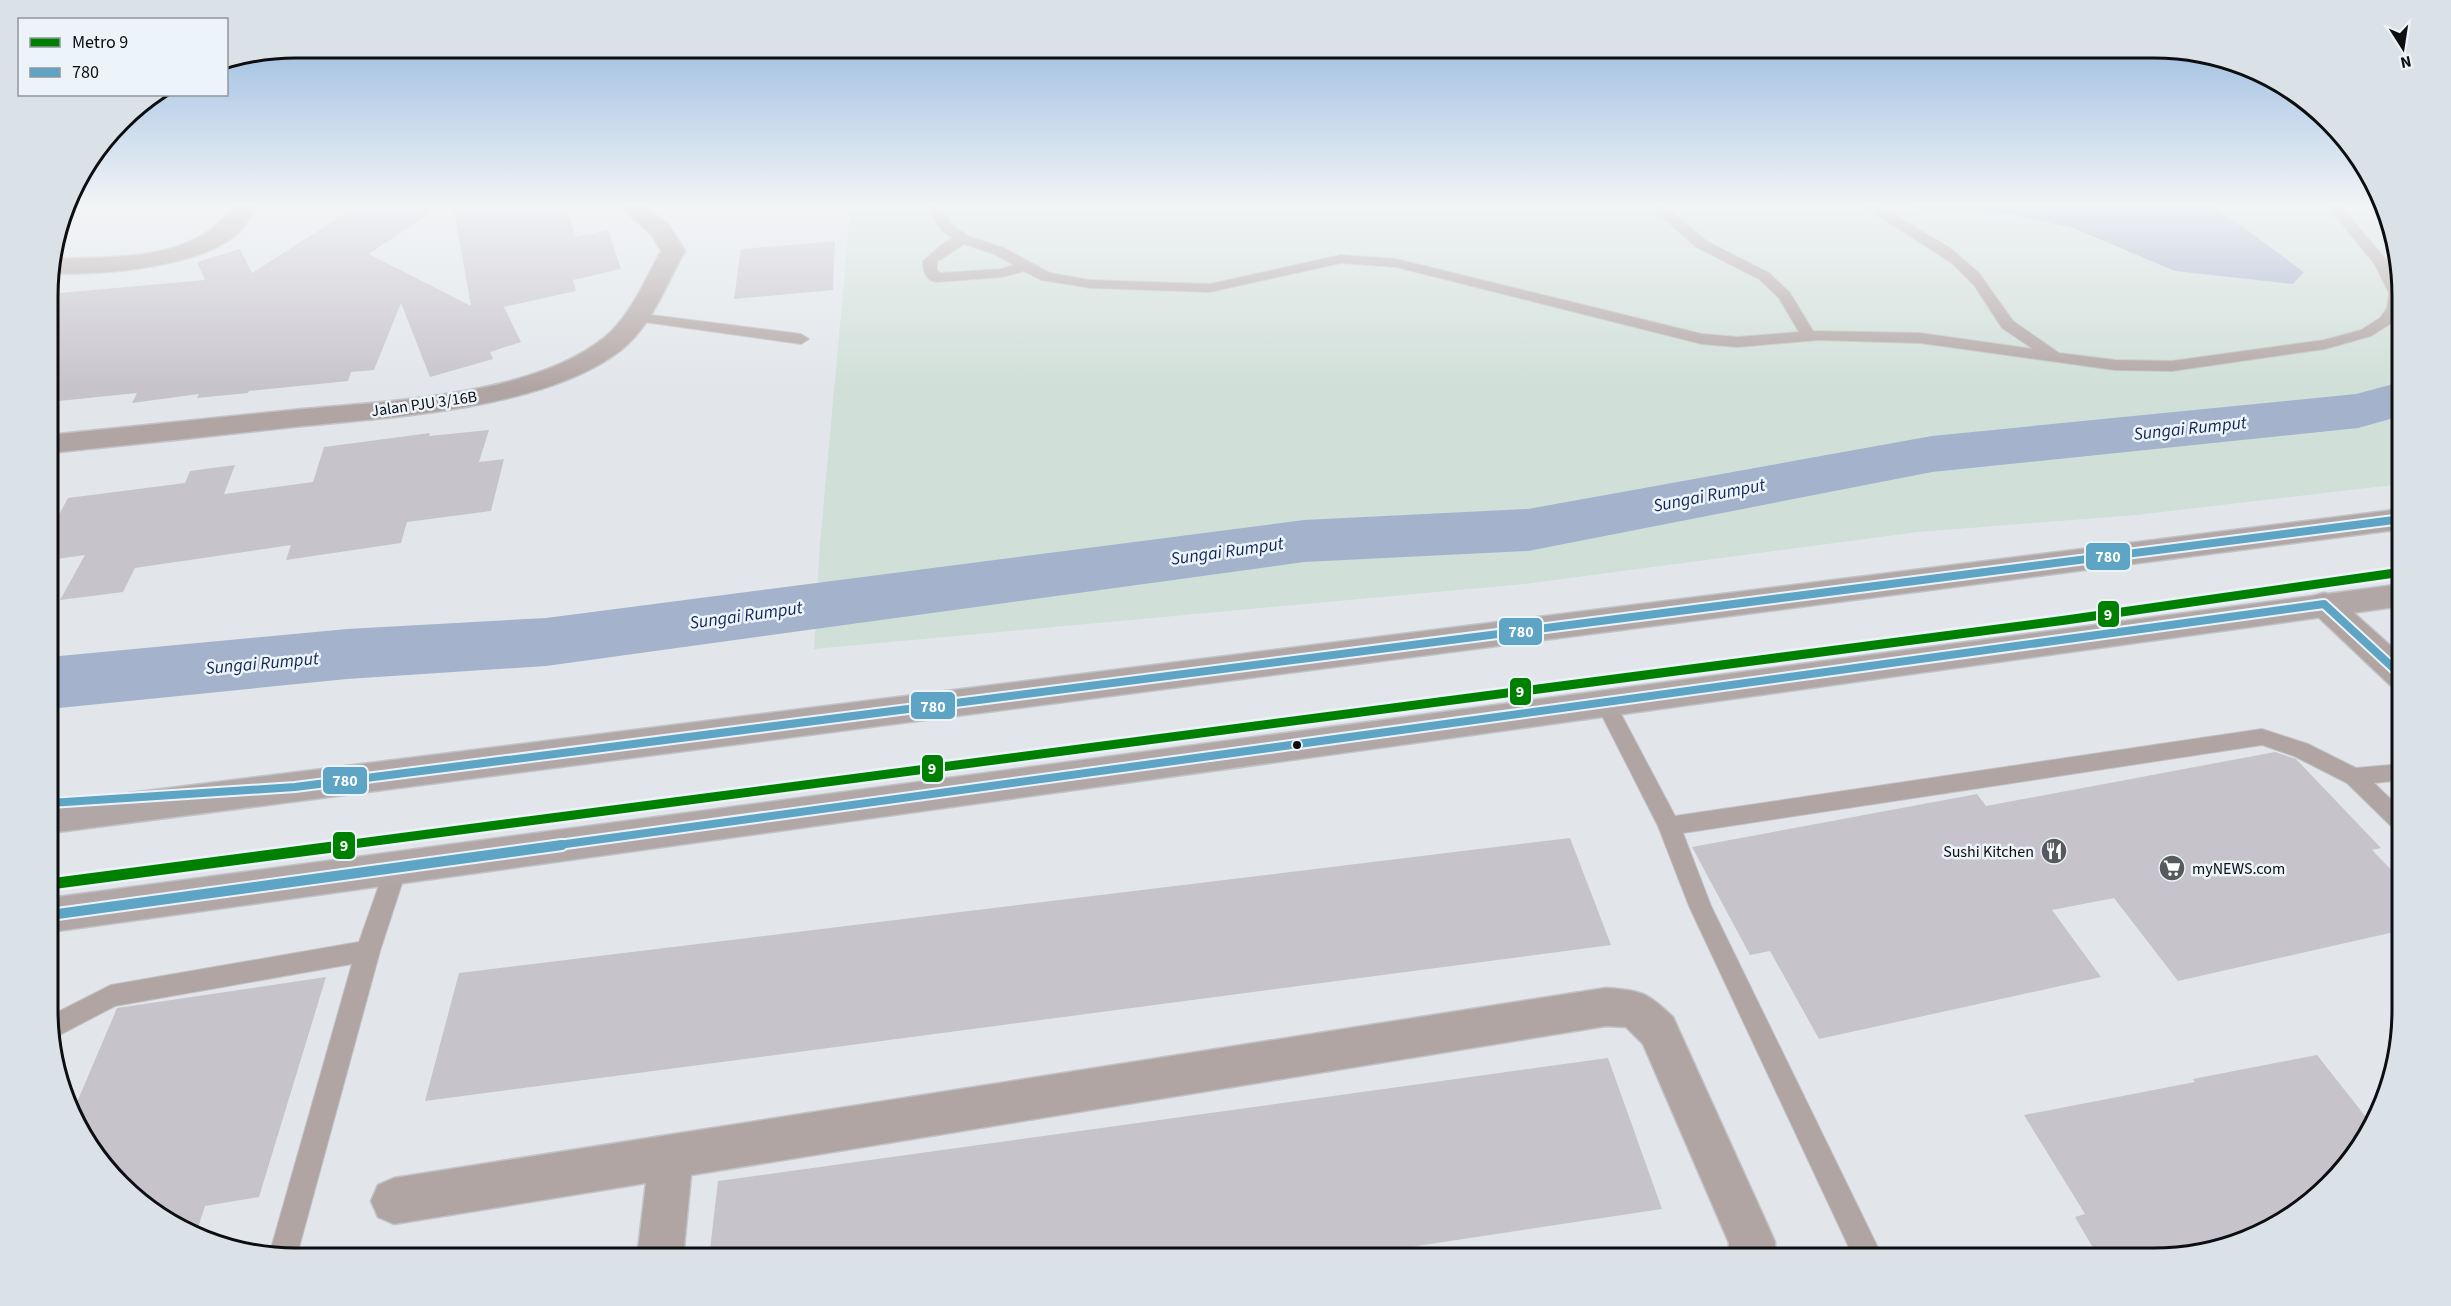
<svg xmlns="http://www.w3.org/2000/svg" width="2451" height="1306" font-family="'Source Sans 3',sans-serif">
  <rect width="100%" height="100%" fill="#e2e6ea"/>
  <path fill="#d0dfd8" d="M851 205H2379L2401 264 2402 484 2136 515 1918 532 1524 584 814 649 820 544Z"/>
  <path fill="#a4b2cc" d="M1904 205H2213L2304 272 2293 284 2175 271 2073 228 2012 214 1919 209Z"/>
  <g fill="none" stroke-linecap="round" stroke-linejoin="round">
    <path fill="#a4b2cc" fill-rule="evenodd" d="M2401 382V416L2358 428 1932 472 1528 551 1304 562 546 666 347 679 49 709V657L347 629 546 618 1304 520 1528 509 1932 436 2356 394Z"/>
  </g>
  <path fill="#c7c3cb" d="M358 205H441L369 254 471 306 453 205H566L576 237 608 230 621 269 573 280 576 291 504 307 521 342 490 352 493 359 430 377 401 303 374 370 351 372 348 381 249 391 248 393 197 398 199 394 132 403 137 393 49 402V294L205 280 197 262 240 249 252 273Z
    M835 241 833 290 734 299 741 249Z
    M489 430 479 462 504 459 491 511 407 522 401 543 286 560 291 545 135 568 123 592 60 600 85 555 49 560V533L68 498 185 483 190 471 235 465 224 494 313 482 324 447 430 433 429 436Z
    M2275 752 2296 759 2381 848 2372 850 2403 882V930L2178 981 2114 898 2052 910 2101 977 1819 1039 1770 951 1750 955 1692 847 1977 794 1986 806Z
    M1570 838 1611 945 425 1101 459 973Z
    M326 977 259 1197 205 1206 196 1234 186 1232 99 1161 72 1114 117 1008Z
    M2317 1055 2373 1126 2341 1174 2292 1216 2234 1245 2171 1257 2099 1258 2075 1217 2085 1214 2024 1115 2195 1082 2193 1079Z
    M1608 1058 1662 1209 1338 1258H709L718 1181Z"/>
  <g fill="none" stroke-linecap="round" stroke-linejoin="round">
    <defs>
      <path id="lane" d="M926 205H940L951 224 968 236 1004 248 1050 273 1090 280 1210 284 1341 255 1396 259 1702 334 1738 337 1799 332 1779 298 1759 279 1696 247 1649 205H1664L1706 241 1769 273 1790 293 1813 331 1920 333 2033 349 2002 328 1974 285 1952 263 1861 205H1878L1950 248 1979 273 2013 321 2059 353 2115 360 2172 361 2324 340 2361 330 2380 318 2387 308 2389 293 2374 263 2326 205H2340L2388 262 2401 288V309L2390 324 2371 336 2325 349 2172 371 2115 370 1920 343 1819 340 1738 347 1702 344 1396 267 1341 263 1210 292 1090 288 1041 280 1024 271 1002 277 936 282C925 280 923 271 923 261L945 242 953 238 941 230ZM964 244 994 254 1014 265 1001 269 940 273 937 270V262Z
        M635 313 801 334 809 339 801 344 630 320 628 317Z
        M1605 694 1612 697 1675 816 2262 729 2308 744 2356 768 2402 764V780L2374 783 2402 810V832L2394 829 2347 783 2294 756 2262 745 1683 833 1711 906 1883 1258H1854L1689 906 1658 826 1595 702 1598 697Z
        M396 859 404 861 407 868 380 951 297 1255 296 1258 270 1252 352 964 115 1006 50 1040V1016L111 985 359 942 385 868 388 861Z"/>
      <path id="street" d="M234 205H256C252 213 248 222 242 229 208 267 99 276 50 273L54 259C113 257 198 262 234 205Z
        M618 205H644L669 225 685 251C667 283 651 327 621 350 544 410 388 417 293 427 212 436 130 445 49 453V435C130 427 212 418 293 410 385 401 530 397 604 338 630 317 645 280 661 251L652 235Z
        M2324 593 2335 596 2402 656V688L2390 685 2313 612 2308 604 2313 596Z
        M1606 988C1643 991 1646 992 1673 1017L1768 1226 1775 1242V1258H1729V1243L1643 1044 1626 1027 1606 1026 691 1175 683 1258H637L646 1183 394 1224 378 1217 371 1201 378 1185 394 1178Z"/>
      <path id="primary" d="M2402 509V529L50 833V803Z
        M2402 584V606L50 932V898Z"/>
    </defs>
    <use href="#lane" stroke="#c1c3c6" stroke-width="2"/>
    <use href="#street" stroke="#c1c3c6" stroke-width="3"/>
    <use href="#primary" stroke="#c1c3c6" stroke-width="3"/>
    <use href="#lane" fill="#b1a5a3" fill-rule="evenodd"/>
    <use href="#street" fill="#b1a5a3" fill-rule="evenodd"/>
    <use href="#primary" fill="#b1a7a6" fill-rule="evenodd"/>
    <defs>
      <path id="bus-1-far1" d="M50 803 295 787 2402 519
        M551 846 2324 604 2402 676"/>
      <path id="bus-1" d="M50 915 562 845"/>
    </defs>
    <use href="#bus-1-far1" stroke="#ecf3fa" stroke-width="12"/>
    <use href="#bus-1" stroke="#ecf3fa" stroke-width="14"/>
    <use href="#bus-1-far1" stroke="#5da4c5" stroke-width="8"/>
    <use href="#bus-1" stroke="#5da4c5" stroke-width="10"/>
    <defs>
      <path id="metro-1-far1" d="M337 846 2066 620 2402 572"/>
      <path id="metro-1" d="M50 884 348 845"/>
    </defs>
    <use href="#metro-1-far1" stroke="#ecf3fa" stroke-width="14"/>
    <use href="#metro-1" stroke="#ecf3fa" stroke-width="16"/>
    <use href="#metro-1-far1" stroke="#008000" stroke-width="9"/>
    <use href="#metro-1" stroke="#008000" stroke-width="11"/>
  </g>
  <linearGradient id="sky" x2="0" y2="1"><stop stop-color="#8db3dd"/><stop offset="0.53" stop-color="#f2f4f6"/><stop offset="1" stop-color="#f2f4f6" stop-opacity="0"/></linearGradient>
  <rect width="2451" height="388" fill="url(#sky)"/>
  <defs>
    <symbol id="restaurant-disc" viewBox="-11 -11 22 22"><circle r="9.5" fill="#575a5c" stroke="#ecf3fa"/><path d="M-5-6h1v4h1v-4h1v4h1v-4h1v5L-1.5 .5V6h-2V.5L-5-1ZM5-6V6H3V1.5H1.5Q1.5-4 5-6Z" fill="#fff"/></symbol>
    <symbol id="supermarket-disc" viewBox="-11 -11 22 22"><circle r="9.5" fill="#575a5c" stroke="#ecf3fa"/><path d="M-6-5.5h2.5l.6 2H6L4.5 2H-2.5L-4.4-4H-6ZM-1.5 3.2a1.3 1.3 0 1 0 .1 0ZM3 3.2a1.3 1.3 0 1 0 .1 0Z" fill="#fff"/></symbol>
  </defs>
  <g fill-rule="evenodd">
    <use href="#restaurant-disc" x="2039" y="836" width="30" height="30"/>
    <use href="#supermarket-disc" x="2157" y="853" width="30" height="30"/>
  </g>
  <circle fill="#0c0e10" stroke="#ecf3fa" stroke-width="2" cx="1297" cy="745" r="5"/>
  <g text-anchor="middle" stroke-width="5" stroke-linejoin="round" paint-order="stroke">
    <g font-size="16" fill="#0c0e10" stroke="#ecf3fa">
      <text transform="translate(424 403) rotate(-8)" y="6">Jalan PJU 3/16B</text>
    </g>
    <g font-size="16" fill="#0c0e10" stroke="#ecf3fa" text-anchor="end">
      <text x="2034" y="857">Sushi Kitchen</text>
      <text x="2192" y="874" text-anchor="start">myNEWS.com</text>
    </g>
    <g font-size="18" font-style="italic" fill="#132754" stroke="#ecf3fa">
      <text transform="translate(2190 428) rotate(-6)" y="6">Sungai Rumput</text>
      <text transform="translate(1709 495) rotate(-11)" y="6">Sungai Rumput</text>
      <text transform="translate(1227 551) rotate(-8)" y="6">Sungai Rumput</text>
      <text transform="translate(746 615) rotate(-8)" y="6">Sungai Rumput</text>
      <text transform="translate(262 663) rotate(-5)" y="6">Sungai Rumput</text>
    </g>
  </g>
  <path d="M0 0H2451V1306H0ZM296 58H2154A238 238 0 0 1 2392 296V1010A238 238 0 0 1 2154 1248H296A238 238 0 0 1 58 1010V296A238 238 0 0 1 296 58Z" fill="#dae1e7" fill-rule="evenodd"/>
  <path fill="none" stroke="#0c0e10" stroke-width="3" d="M296 58H2154A238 238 0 0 1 2392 296V1010A238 238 0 0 1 2154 1248H296A238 238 0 0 1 58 1010V296A238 238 0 0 1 296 58Z"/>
  <g stroke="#ecf3fa" stroke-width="2">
    <rect x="2085" y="542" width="46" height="29" rx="6" fill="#5da4c5"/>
    <rect x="2097" y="600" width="23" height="28" rx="6" fill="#008000"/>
    <rect x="1498" y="617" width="45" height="29" rx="6" fill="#5da4c5"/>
    <rect x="1509" y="677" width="23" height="29" rx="6" fill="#008000"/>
    <rect x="910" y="691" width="46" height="29" rx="6" fill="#5da4c5"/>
    <rect x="921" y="754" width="23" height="29" rx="6" fill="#008000"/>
    <rect x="322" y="766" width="46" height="29" rx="6" fill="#5da4c5"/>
    <rect x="332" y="831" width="24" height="29" rx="6" fill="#008000"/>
  </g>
  <g font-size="16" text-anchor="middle" font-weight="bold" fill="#fff">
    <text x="2108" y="562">780</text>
    <text x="2108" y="620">9</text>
    <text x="1521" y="637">780</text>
    <text x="1520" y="697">9</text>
    <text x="933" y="712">780</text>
    <text x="932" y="774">9</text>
    <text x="345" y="786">780</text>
    <text x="344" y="851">9</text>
  </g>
  <rect x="18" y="18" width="210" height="78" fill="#ecf3fa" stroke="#92979c" stroke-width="1.5"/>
  <rect x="30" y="38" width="30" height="9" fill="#008000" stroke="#92979c" stroke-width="1.5"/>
  <text x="72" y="48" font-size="18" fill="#0c0e10">Metro 9</text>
  <rect x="30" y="68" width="30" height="9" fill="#5da4c5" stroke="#92979c" stroke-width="1.5"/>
  <text x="72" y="78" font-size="18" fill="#0c0e10">780</text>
  <g transform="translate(2403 48) rotate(168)" stroke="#ecf3fa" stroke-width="4.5" paint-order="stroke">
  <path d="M0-4.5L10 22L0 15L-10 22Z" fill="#0c0e10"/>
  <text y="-9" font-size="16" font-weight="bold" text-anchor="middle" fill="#0c0e10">N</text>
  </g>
</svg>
